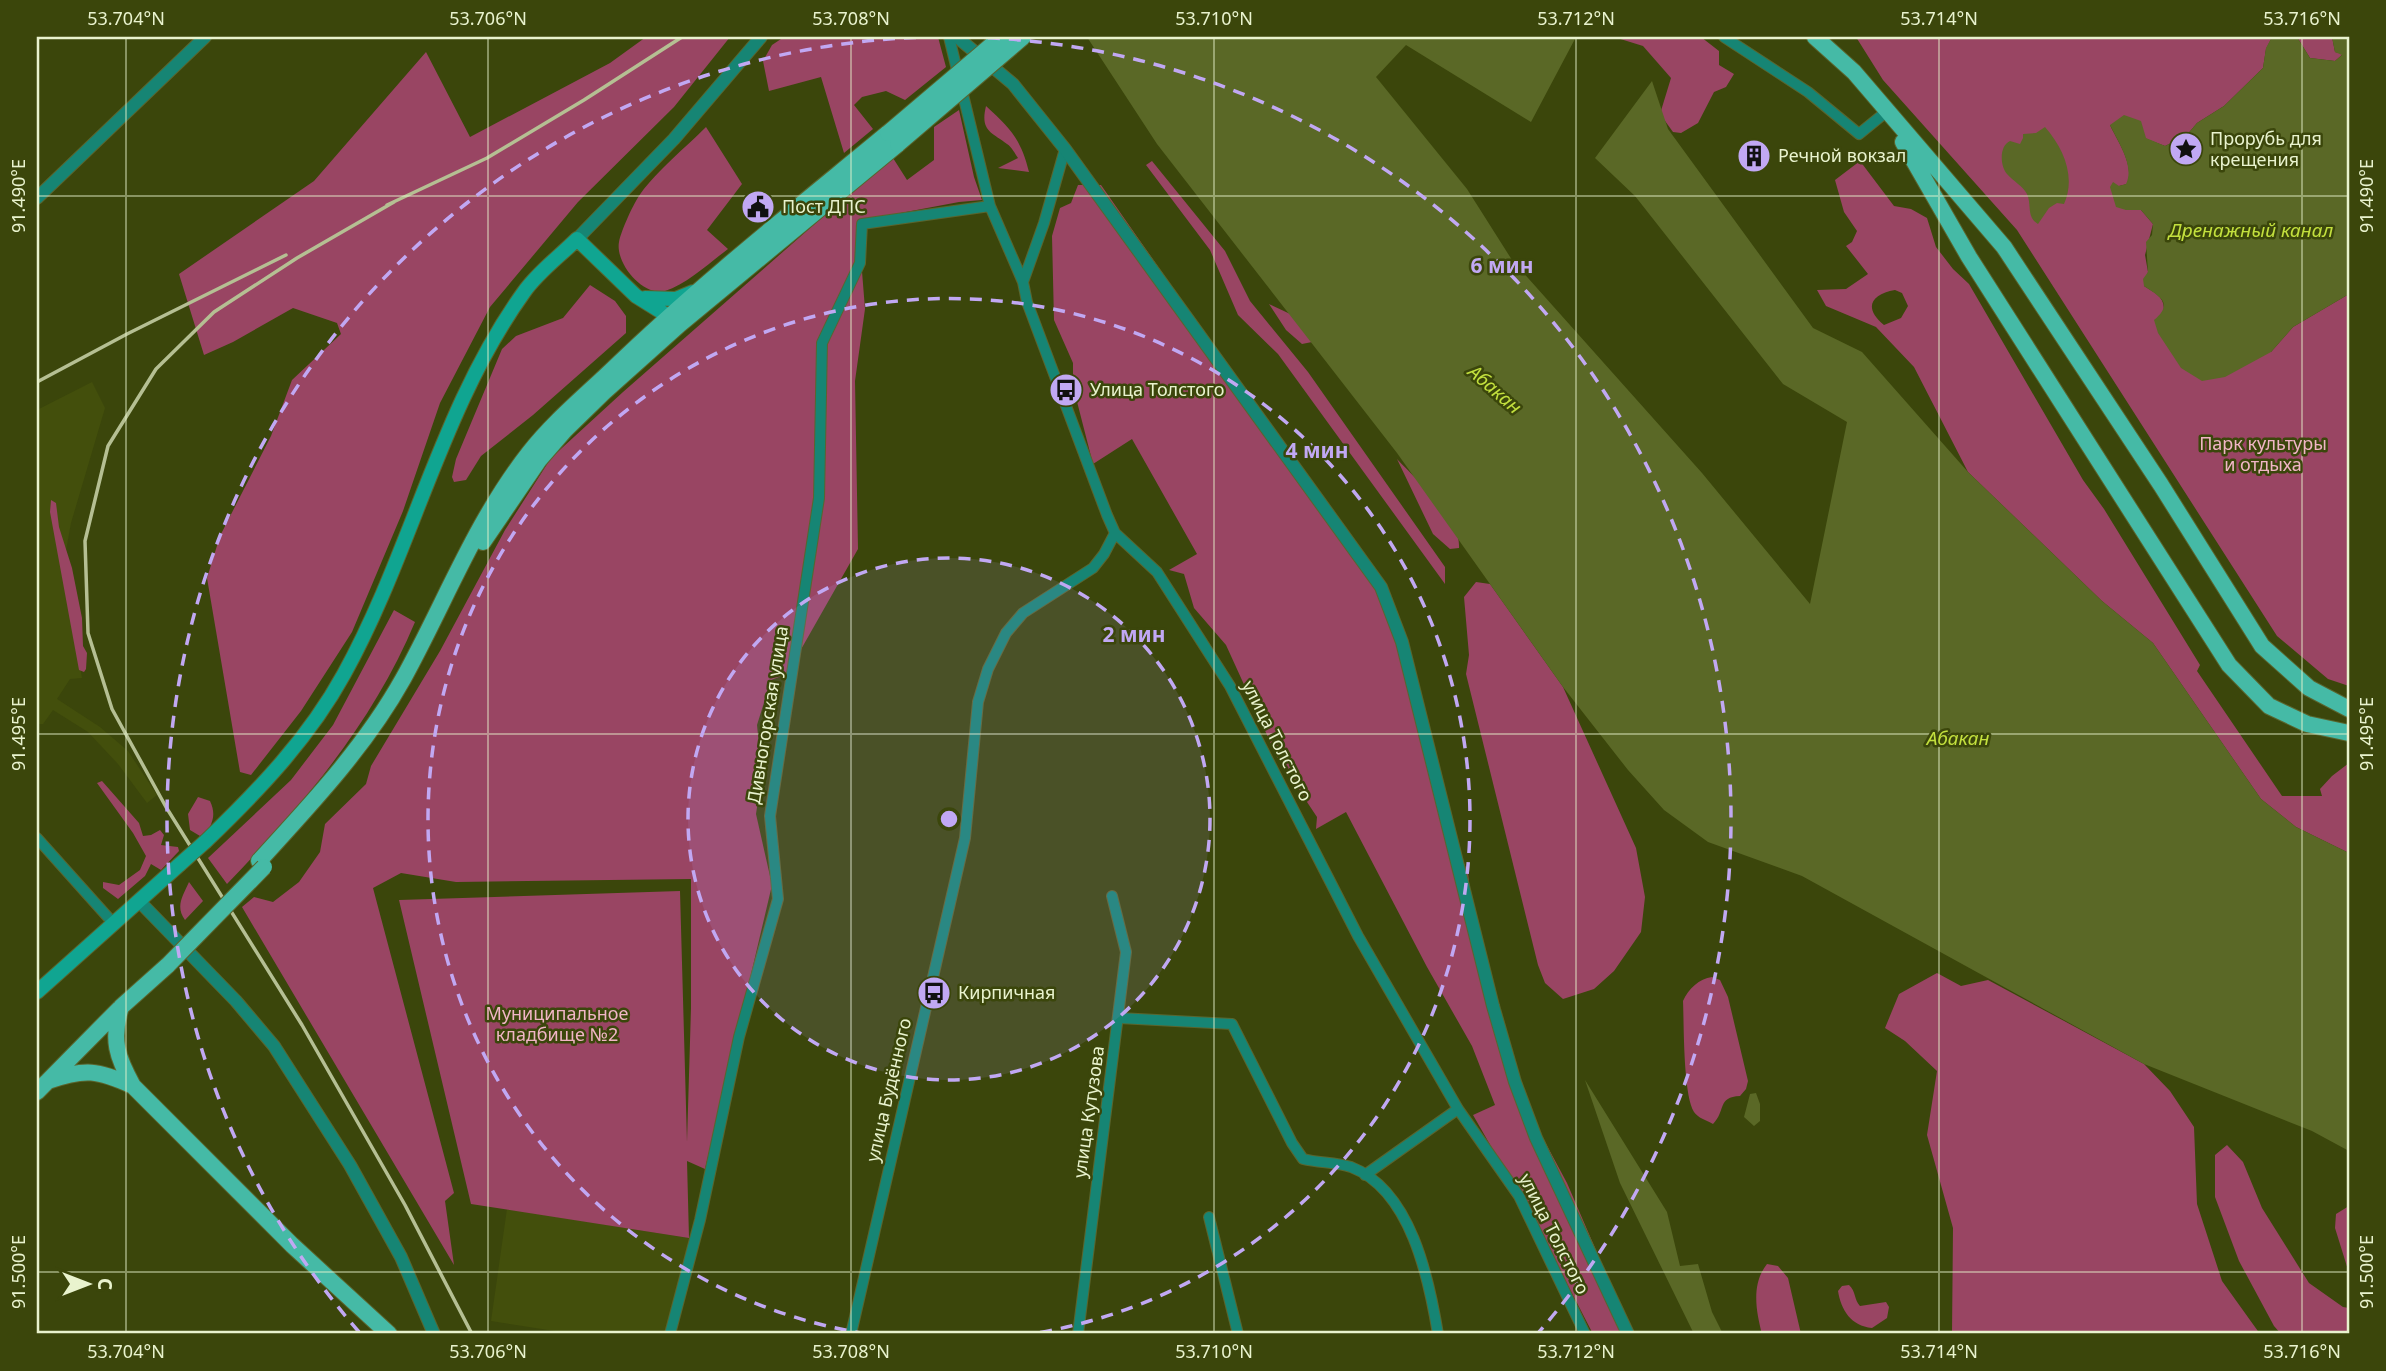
<svg xmlns="http://www.w3.org/2000/svg" width="2386" height="1371" font-family="'Noto Sans',sans-serif">
  <rect width="100%" height="100%" fill="#3b460b"/>
  <path fill="#434f0c" d="M92 382 105 408 71 523 63 567 82 678 70 679 57 699 100 727 128 751 157 795 147 803 118 764 88 732 53 710 43 724H37V410Z
    M507 1209 689 1238 672 1334H574L491 1321Z"/>
  <path fill="#994563" fill-rule="evenodd" d="M646 37H730L674 107 578 202 490 307 440 403 403 511 352 632 301 711 251 775 240 772 207 578 220 536 271 436 292 380 341 334 337 323 293 308 233 342 204 355 179 274 314 181 426 52 470 137 610 63Z
    M784 37H938L946 67 905 100 886 91 862 97 854 105 873 129 844 153 821 77 769 91 763 61 772 45Z
    M1614 37H1701L1719 51V65L1734 74 1726 87 1714 92 1698 123 1681 133 1673 132 1660 114 1671 78 1643 46Z
    M1856 37H2272L2266 49 2263 68 2224 106 2197 123 2186 136 2165 146 2110 125C2118 142 2135 166 2127 184L2119 186 2126 210H2141L2153 224 2145 255 2148 272 2144 286C2155 293 2167 298 2163 313L2271 352 2293 327 2349 294V686L2328 679 2277 636 2017 230 1883 80Z
    M2297 37H2332L2335 52 2343 54 2335 61 2310 58Z
    M986 106C1010 128 1021 139 1029 172L998 168 1018 158C1015 154 1012 147 1007 144 991 132 980 131 986 106Z
    M959 110 974 177 982 200 959 202 858 221 865 309 855 381 858 549 787 674 771 680 757 725 762 774 756 814 772 885 705 1169 687 1161 689 1238 471 1204 399 900 680 891 687 1142 691 1008V879L456 882 401 873 373 888 454 1193 445 1201 454 1265 242 907 254 897 273 902 299 882 320 852 325 824 366 784 371 766 440 651 505 530 551 458 623 392 817 222 893 158 907 180 934 160V127Z
    M706 127 742 184 707 230 728 249C709 263 687 284 665 291 643 297 615 263 619 242 621 231 634 202 641 193 657 171 686 147 706 127Z
    M1152 161 1225 251 1250 301 1308 372 1445 567V584L1278 354 1238 315 1210 250 1146 165Z
    M1860 161 1894 206 1911 209 1927 218 1936 247 1953 269 1969 284 2083 480 2104 509 2200 665 2197 671 2282 796H2322L2320 789 2332 776 2349 763V853L2296 827 2261 799 2153 643 2102 601 1968 472 1914 367 1876 327 1826 306 1817 290 1846 289 1868 274 1846 246 1852 242 1857 231 1844 212 1835 180ZM1895 290 1902 293 1908 306 1901 318 1884 325C1863 308 1871 294 1895 290Z
    M1078 185H1101L1325 506 1361 570 1398 614 1437 798 1468 873 1474 928 1531 1116 1567 1183 1632 1334H1593L1542 1235 1473 1115 1495 1105 1472 1046 1427 967 1346 812 1316 829 1317 817 1277 757 1226 645 1194 608 1184 574 1169 570 1197 554 1132 439 1093 464 1073 386V363L1054 320 1052 236 1060 208 1071 203Z
    M590 285 615 301 626 316V333L533 415 481 456 466 480 454 482 452 477 456 459 502 349 516 336 563 318Z
    M1269 304 1303 320 1317 341 1302 344 1286 330Z
    M1397 459C1417 481 1461 517 1459 548L1450 549 1433 534Z
    M51 500 56 503 59 527 72 568 82 618 83 646 87 653 86 669 84 672 79 670 50 512Z
    M1476 582 1490 584 1563 687 1636 848 1645 897 1641 932 1614 971 1594 989 1563 999 1545 983 1538 965 1466 674 1469 655 1464 597Z
    M394 610 415 622C373 723 302 806 227 884L208 858 291 780 333 725Z
    M102 781 139 823 143 836 151 835 160 830 164 835 161 845 178 847 179 851 161 870 151 864 145 876 118 899 103 888V882L119 885 140 870 146 856 133 833 97 783Z
    M198 797 210 801C216 814 213 821 207 833L200 836 190 830 188 814Z
    M189 882 203 901 185 920C175 906 183 896 189 882Z
    M1937 973 1961 986 1988 980 2144 1064 2170 1091 2194 1127 2197 1204 2222 1281 2260 1334H1952L1953 1228 1927 1135 1937 1071 1905 1041 1885 1028 1899 994Z
    M1712 977 1720 980 1728 997 1748 1081 1746 1089 1740 1096C1717 1097 1726 1111 1713 1124 1706 1120 1698 1118 1694 1112 1683 1094 1684 1024 1683 1001 1689 988 1699 979 1712 977Z
    M2227 1145 2243 1162 2262 1208 2309 1283 2343 1307 2349 1308V1334H2281L2274 1326 2239 1261 2215 1197V1155Z
    M2349 1206V1273L2335 1228 2336 1214Z
    M1767 1264 1778 1266 1788 1278 1801 1334H1762C1756 1311 1751 1284 1767 1264Z
    M1849 1285C1856 1291 1854 1300 1860 1306L1886 1302 1889 1307 1887 1318 1872 1328C1851 1326 1841 1310 1838 1291L1842 1286Z"/>
  <path fill="#5a6826" d="M1087 37H1576L1531 122 1406 45 1376 77 1467 189 1512 260 1702 473 1810 604 1847 422 1783 384 1635 196 1595 158 1652 81 1668 129 1813 328 1862 352 1968 472 2102 601 2153 643 2261 799 2296 827 2349 853V1151L2312 1131 2144 1064 1802 876 1708 842 1664 810 1628 770 1563 687 1397 453 1157 144Z
    M2272 37H2297L2310 58 2335 61 2342 55 2335 52 2332 37H2349V294L2293 327 2271 352 2225 377 2202 381 2181 368 2158 333 2154 320C2174 303 2160 297 2144 286L2143 279 2148 272 2146 242 2152 235 2153 224 2141 210H2126L2116 207 2110 187 2113 182 2119 186 2126 184C2135 166 2118 142 2110 125L2124 115 2141 121 2146 138 2165 146 2186 136 2197 123 2224 106 2263 68 2266 48Z
    M2045 127C2064 149 2076 177 2064 204L2057 203 2049 208 2038 224C2026 217 2032 205 2027 194 2023 186 2013 181 2007 174 2000 166 1999 146 2010 141L2020 144 2023 138V134L2036 133Z
    M1585 1080 1667 1212 1680 1266 1698 1264 1712 1312 1723 1334H1694L1620 1183Z
    M1756 1093 1760 1104V1121L1754 1126 1744 1117 1750 1094Z"/>
  <g fill="none" stroke-linecap="round" stroke-linejoin="round">
    <defs>
      <path id="minor" d="M949 37 990 206 1023 282
        M1724 37 1808 92 1859 134 1886 112
        M1065 149 1044 223 1023 282 1027 302 1107 515 1115 533 1157 572 1230 686 1358 936 1458 1109 1519 1196 1585 1334
        M37 838 114 924
        M1119 1018 1232 1024 1292 1143 1303 1159C1319 1163 1336 1162 1351 1167 1411 1190 1429 1279 1438 1334
        M1365 1175 1458 1109
        M1209 1217 1238 1334
        M670 1334 700 1220 739 1037 778 899 770 816 819 498 822 343 860 263 862 224 990 206
        M851 1334 965 838 978 702 988 669 1006 633 1023 613 1093 568 1104 554 1115 533
        M1078 1334 1126 952 1112 896"/>
      <path id="tertiary" d="M957 37 1013 84 1065 149 1381 587 1402 642 1493 1006 1515 1082 1536 1138 1628 1334
        M37 198 205 37
        M577 239 674 139 761 37
        M139 901 236 1001 274 1046 350 1165 401 1257 434 1334"/>
      <path id="secondary" d="M645 298 676 299 693 292
        M206 841C258 791 309 738 344 674 412 551 441 407 524 292 538 272 560 256 577 239L636 296 676 321
        M37 992 179 865"/>
      <path id="primary" d="M1815 37 1854 72 2004 247 2161 485 2262 646 2309 688 2349 709
        M1903 142 1969 257 2229 665 2269 706 2307 724 2349 733
        M483 542 539 460 565 430 604 392 680 324 898 144
        M259 861C311 804 365 747 403 679 445 603 475 522 529 453 554 421 586 395 615 367 701 284 796 209 888 133
        M121 1007C111 1040 117 1057 133 1086L292 1245 389 1334
        M48 1081C85 1068 98 1070 133 1086
        M37 1092 121 1007 168 965"/>
    </defs>
    <use href="#minor" stroke="#5a652e" stroke-width="12"/>
    <use href="#tertiary" stroke="#5a652e" stroke-width="14"/>
    <use href="#secondary" stroke="#5a652e" stroke-width="16"/>
    <use href="#primary" stroke="#5a652e" stroke-width="18"/>
    <use href="#minor" stroke="#168574" stroke-width="10"/>
    <use href="#tertiary" stroke="#168574" stroke-width="12"/>
    <use href="#secondary" stroke="#10a591" stroke-width="14"/>
    <use href="#primary" stroke="#45baa6" stroke-width="16"/>
    <path stroke="#b5bf93" stroke-width="3.5" d="M394 202 297 258 214 312 156 369 108 446 85 541 88 633 112 709 166 807 302 1025 405 1205 472 1334
      M387 205 487 158 584 100 682 37
      M37 382 127 334 286 255"/>
    <defs>
      <path id="secondary-bridge" d="M179 865 206 841"/>
      <path id="primary-bridge" d="M888 133 1001 37
        M898 144 1023 37
        M168 965 264 867"/>
    </defs>
    <use href="#secondary-bridge" stroke="#5a652e" stroke-width="16" stroke-linecap="butt"/>
    <use href="#primary-bridge" stroke="#5a652e" stroke-width="18" stroke-linecap="butt"/>
    <use href="#secondary-bridge" stroke="#10a591" stroke-width="14"/>
    <use href="#primary-bridge" stroke="#45baa6" stroke-width="16"/>
  </g>
  <path fill="none" stroke="#e9f3ce" stroke-width="2" stroke-opacity="0.45" d="M126 37V1334M488 37V1334M851 37V1334M1214 37V1334M1576 37V1334M1939 37V1334M2302 37V1334M37 196H2349M37 734H2349M37 1272H2349"/>
  <circle cx="949" cy="819" r="261" fill="#c1a8f3" fill-opacity=".12"/>
  <g fill="none" stroke="#c1a8f3" stroke-width="3.5" stroke-dasharray="12 9">
    <circle cx="949" cy="819" r="261"/>
    <path d="M867 1334A521 521 0 1 1 1031 1334"/>
    <path d="M359 1332A782 782 0 1 1 1539 1332"/>
  </g>
  <defs>
    <symbol id="sight-disc" viewBox="-11 -11 22 22"><circle r="9.5" fill="#c1a8f3" stroke="#3b460b"/><path d="M0-6L1.8-2.2L6-1.7L2.9 1.2L3.7 5.4L0 3.3L-3.7 5.4L-2.9 1.2L-6-1.7L-1.8-2.2Z" fill="#111"/></symbol>
    <symbol id="building-disc" viewBox="-11 -11 22 22"><circle r="9.5" fill="#c1a8f3" stroke="#3b460b"/><path d="M-4-6H4V6H1V3H-1V6H-4ZM-2.5-4.3h1.7v1.8h-1.7ZM.8-4.3h1.7v1.8H.8ZM-2.5-1h1.7V.8h-1.7ZM.8-1h1.7V.8H.8Z" fill="#111"/></symbol>
    <symbol id="civic-disc" viewBox="-11 -11 22 22"><circle r="9.5" fill="#c1a8f3" stroke="#3b460b"/><path d="M-.6-6.5H3V-4.5H.6V-3L4-1V1h2V6H-6V1h2V-1L-.6-3ZM-1.2 2.5V6h2.4V2.5Z" fill="#111"/></symbol>
    <symbol id="bus-disc" viewBox="-11 -11 22 22"><circle r="9.5" fill="#c1a8f3" stroke="#3b460b"/><path d="M-5-6H5V4H4V6H2V4H-2V6H-4V4H-5ZM-3.5-4V0h7V-4ZM-3.5 1.2v1.5H-2V1.2ZM2 1.2v1.5H3.5V1.2Z" fill="#111"/></symbol>
  </defs>
  <g fill-rule="evenodd">
    <use href="#sight-disc" x="2167" y="130" width="38" height="38"/>
    <use href="#building-disc" x="1735" y="137" width="38" height="38"/>
    <use href="#civic-disc" x="739" y="188" width="38" height="38"/>
    <use href="#bus-disc" x="1047" y="371" width="38" height="38"/>
    <use href="#bus-disc" x="915" y="974" width="38" height="38"/>
  </g>
  <g text-anchor="middle" stroke-width="5" stroke-linejoin="round" paint-order="stroke">
    <g font-size="18" fill="#e9f3ce" stroke="#3b460b" text-anchor="start">
      <text x="2210" y="145">Прорубь для<tspan x="2210" dy="21">крещения</tspan></text>
      <text x="1778" y="162">Речной вокзал</text>
      <text x="782" y="213">Пост ДПС</text>
      <text x="1090" y="396">Улица Толстого</text>
      <text x="958" y="999">Кирпичная</text>
    </g>
    <g font-size="18" fill="#f1b5c6" stroke="#3b460b">
      <text x="2263" y="450">Парк культуры<tspan x="2263" dy="21">и отдыха</tspan></text>
      <text x="557" y="1020">Муниципальное<tspan x="557" dy="21">кладбище №2</tspan></text>
    </g>
    <g font-size="18" fill="#e9f3ce" stroke="#3b460b">
      <text transform="translate(768 715) rotate(-81)" y="6">Дивногорская улица</text>
      <text transform="translate(1277 741) rotate(63)" y="6">улица Толстого</text>
      <text transform="translate(889 1090) rotate(-77)" y="6">улица Будённого</text>
      <text transform="translate(1089 1112) rotate(-82)" y="6">улица Кутузова</text>
      <text transform="translate(1554 1234) rotate(63)" y="6">улица Толстого</text>
    </g>
    <g font-size="19" font-style="italic" fill="#c3e03e" stroke="#3b460b">
      <text x="2251" y="237">Дренажный канал</text>
      <text transform="translate(1495 389) rotate(41)" y="7">Абакан</text>
      <text x="1958" y="745">Абакан</text>
    </g>
  </g>
  <circle cx="949" cy="819" r="10" fill="#c1a8f3" stroke="#3b460b" stroke-width="3.5"/>
  <g font-size="21" text-anchor="middle" font-weight="bold" fill="#c1a8f3" stroke="#3b460b" stroke-width="5" stroke-linejoin="round" paint-order="stroke">
    <text x="1502" y="273">6 мин</text>
    <text x="1317" y="458">4 мин</text>
    <text x="1134" y="642">2 мин</text>
  </g>
  <rect width="2386" height="1371" fill="none" stroke="#3b460b" stroke-width="77"/>
  <g transform="translate(88 1284) rotate(90)" stroke="#3b460b" stroke-width="5" paint-order="stroke">
  <path d="M0-5L12 26L0 18L-12 26Z" fill="#e9f3ce"/>
  <text y="-10" font-size="19" font-weight="bold" text-anchor="middle" fill="#e9f3ce">С</text>
  </g>
  <rect x="38" y="38" width="2310" height="1294" fill="none" stroke="#e9f3ce" stroke-width="2.5"/>
  <g font-size="18" text-anchor="middle" fill="#e9f3ce">
    <text x="126" y="25">53.704°N</text>
    <text x="488" y="25">53.706°N</text>
    <text x="851" y="25">53.708°N</text>
    <text x="1214" y="25">53.710°N</text>
    <text x="1576" y="25">53.712°N</text>
    <text x="1939" y="25">53.714°N</text>
    <text x="2302" y="25">53.716°N</text>
    <text transform="translate(2367 196) rotate(-90)" y="6">91.490°E</text>
    <text transform="translate(19 196) rotate(-90)" y="6">91.490°E</text>
    <text transform="translate(2367 734) rotate(-90)" y="6">91.495°E</text>
    <text transform="translate(19 734) rotate(-90)" y="6">91.495°E</text>
    <text transform="translate(2367 1272) rotate(-90)" y="6">91.500°E</text>
    <text transform="translate(19 1272) rotate(-90)" y="6">91.500°E</text>
    <text x="126" y="1358">53.704°N</text>
    <text x="488" y="1358">53.706°N</text>
    <text x="851" y="1358">53.708°N</text>
    <text x="1214" y="1358">53.710°N</text>
    <text x="1576" y="1358">53.712°N</text>
    <text x="1939" y="1358">53.714°N</text>
    <text x="2302" y="1358">53.716°N</text>
  </g>
</svg>
